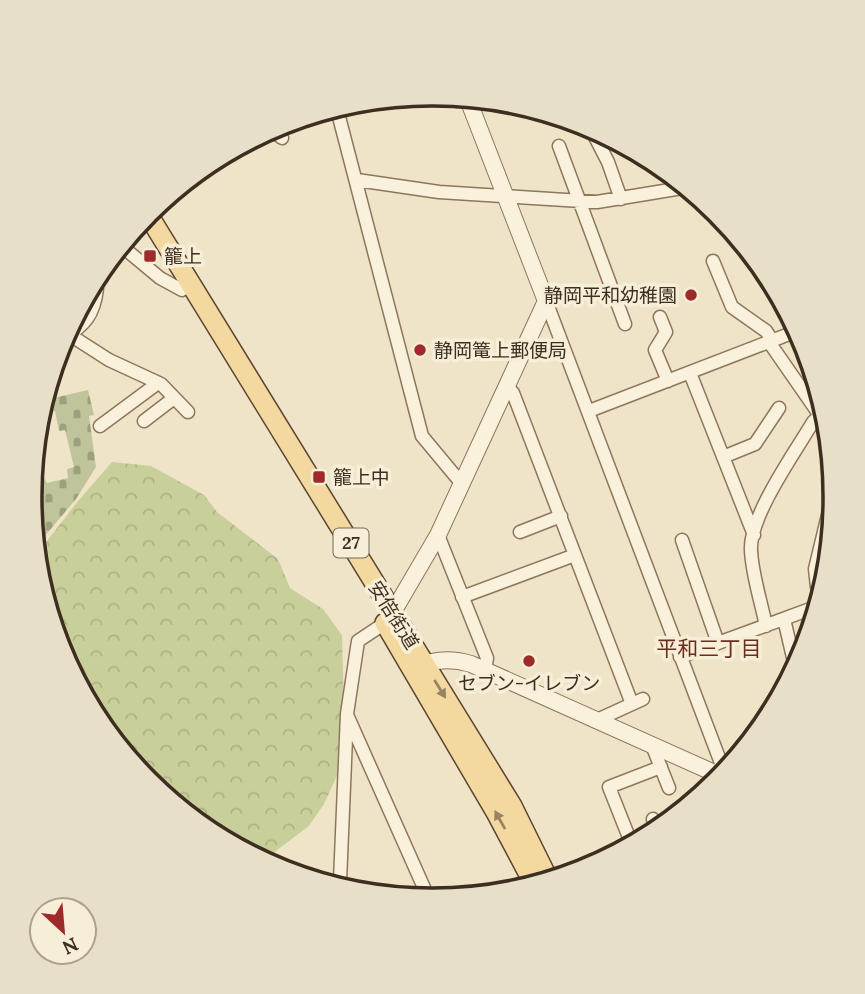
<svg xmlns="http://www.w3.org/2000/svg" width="865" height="994" font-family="Lora,'Noto Sans JP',serif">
  <defs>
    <pattern id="forest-crowns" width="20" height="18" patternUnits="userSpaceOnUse" patternTransform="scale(1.75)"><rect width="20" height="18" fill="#c9cf9b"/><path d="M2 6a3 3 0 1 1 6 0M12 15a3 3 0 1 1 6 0" fill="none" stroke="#aeb285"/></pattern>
    <pattern id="cemetery-stones" width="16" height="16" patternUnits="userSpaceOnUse" patternTransform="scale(1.75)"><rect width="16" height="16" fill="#bfc49a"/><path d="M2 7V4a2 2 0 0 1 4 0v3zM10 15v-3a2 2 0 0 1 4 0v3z" fill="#9ca07d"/></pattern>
  </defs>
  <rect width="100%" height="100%" fill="#f0e4c8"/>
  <path fill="url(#forest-crowns)" d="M112 462 151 466 204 495 217 512 278 559 290 588 323 609 342 635 344 710 338 742 341 767 324 804 309 826 264 860 147 781 60 651 40 550 78 501Z"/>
  <path fill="url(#cemetery-stones)" d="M88 390 94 415 89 416 96 467 76 499 39 543 30 497 35 471 39 470 47 483 68 478 67 469 74 467 65 430 59 431 55 411 47 413 49 399Z"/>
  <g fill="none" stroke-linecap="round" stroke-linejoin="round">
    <defs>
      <path id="minor" d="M338 113 422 436 462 484
        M271 130 282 138
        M593 133 608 162 621 199
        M559 146 625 324
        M357 180 439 192 597 202 682 188
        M124 248 160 278 182 290
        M713 261 732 307 766 331 772 340
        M546 301 724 771
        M660 317 666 332 655 350 668 381
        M70 335 109 360 161 384 188 412
        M63 339C85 325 94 315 97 289
        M769 342 819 414
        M690 373 754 535
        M507 386 513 393 632 704
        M589 411 797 331
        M144 421 174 398
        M100 426 158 383
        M723 457 755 444 779 408
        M520 532 561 516
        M438 535 487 658 485 670
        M682 540 718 643
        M817 587 815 569 834 490
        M462 597 575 555
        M784 619 795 666
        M766 626C761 601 752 575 751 550 749 517 795 452 813 422L819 416
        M680 657 813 608
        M348 717 429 899
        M597 720 643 699
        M652 745 669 788
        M653 819 654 824
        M630 840 609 787 661 767
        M340 881 347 714 358 641 385 623"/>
      <path id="tertiary" d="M393 612 438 535 546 301 469 102
        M416 667C434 659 452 658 471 664L721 776"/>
      <path id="primary" d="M147 213 512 806 547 877
        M385 623 497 814 532 880"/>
    </defs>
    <use href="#minor" stroke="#8d765c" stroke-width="15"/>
    <use href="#tertiary" stroke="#8d765c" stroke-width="18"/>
    <use href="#primary" stroke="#5b4430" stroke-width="22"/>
    <use href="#minor" stroke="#faf1dc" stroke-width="12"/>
    <use href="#tertiary" stroke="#faf1dc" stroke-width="16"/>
    <use href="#primary" stroke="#f3d9a0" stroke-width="19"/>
  </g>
  <defs><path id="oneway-solid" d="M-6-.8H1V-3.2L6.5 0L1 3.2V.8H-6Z" transform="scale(1.75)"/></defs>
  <g fill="#988460">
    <use href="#oneway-solid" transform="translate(440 689) rotate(58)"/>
    <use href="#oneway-solid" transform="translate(500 820) rotate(-119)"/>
  </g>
  <g fill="#9e2a2b" stroke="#f7eed8" stroke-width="2.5">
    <rect x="143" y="249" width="14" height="14" rx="3.5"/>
    <circle cx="691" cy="295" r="7"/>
    <circle cx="420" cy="350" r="7"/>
    <rect x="312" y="470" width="14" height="14" rx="3.5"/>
    <circle cx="529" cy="661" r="7"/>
  </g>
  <g text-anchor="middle" stroke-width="7" stroke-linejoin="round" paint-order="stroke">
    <rect fill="#f7eed8" stroke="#756857" stroke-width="2" x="333.5" y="528.5" width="35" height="29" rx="5"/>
    <g font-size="18" font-weight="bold" fill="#3d2e20">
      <text x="351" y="549">27</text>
    </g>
    <g font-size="19" fill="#3d2e20" stroke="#f7eed8" text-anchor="start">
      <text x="164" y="263">籠上</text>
      <text x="677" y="302" text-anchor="end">静岡平和幼稚園</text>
      <text x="434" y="357">静岡篭上郵便局</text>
      <text x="333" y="484">籠上中</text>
      <text x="529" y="690" text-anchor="middle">セブン-イレブン</text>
    </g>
    <g font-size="19" fill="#3d2e20" stroke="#f7eed8">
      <text transform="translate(394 615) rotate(58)" y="7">安倍街道</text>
    </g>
    <g font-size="21" fill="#6b2e1e" stroke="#f7eed8">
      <text x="709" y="656">平和三丁目</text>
    </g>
  </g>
  <path d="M0 0H865V994H0ZM432 106H433A390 390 0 0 1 823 496V498A390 390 0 0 1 433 888H432A390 390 0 0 1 42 498V496A390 390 0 0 1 432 106Z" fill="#e8dfc9" fill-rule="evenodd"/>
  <path fill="none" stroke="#3d2e20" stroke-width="3.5" d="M432 106H433A390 390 0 0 1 823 496V498A390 390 0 0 1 433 888H432A390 390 0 0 1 42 498V496A390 390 0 0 1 432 106Z"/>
  <g transform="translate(63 931) rotate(154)"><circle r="33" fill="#f7eed8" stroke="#ada18e" stroke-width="2"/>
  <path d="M0-5L12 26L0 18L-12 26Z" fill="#9e2a2b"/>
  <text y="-10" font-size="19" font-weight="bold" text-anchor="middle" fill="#3d2e20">N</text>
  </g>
</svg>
